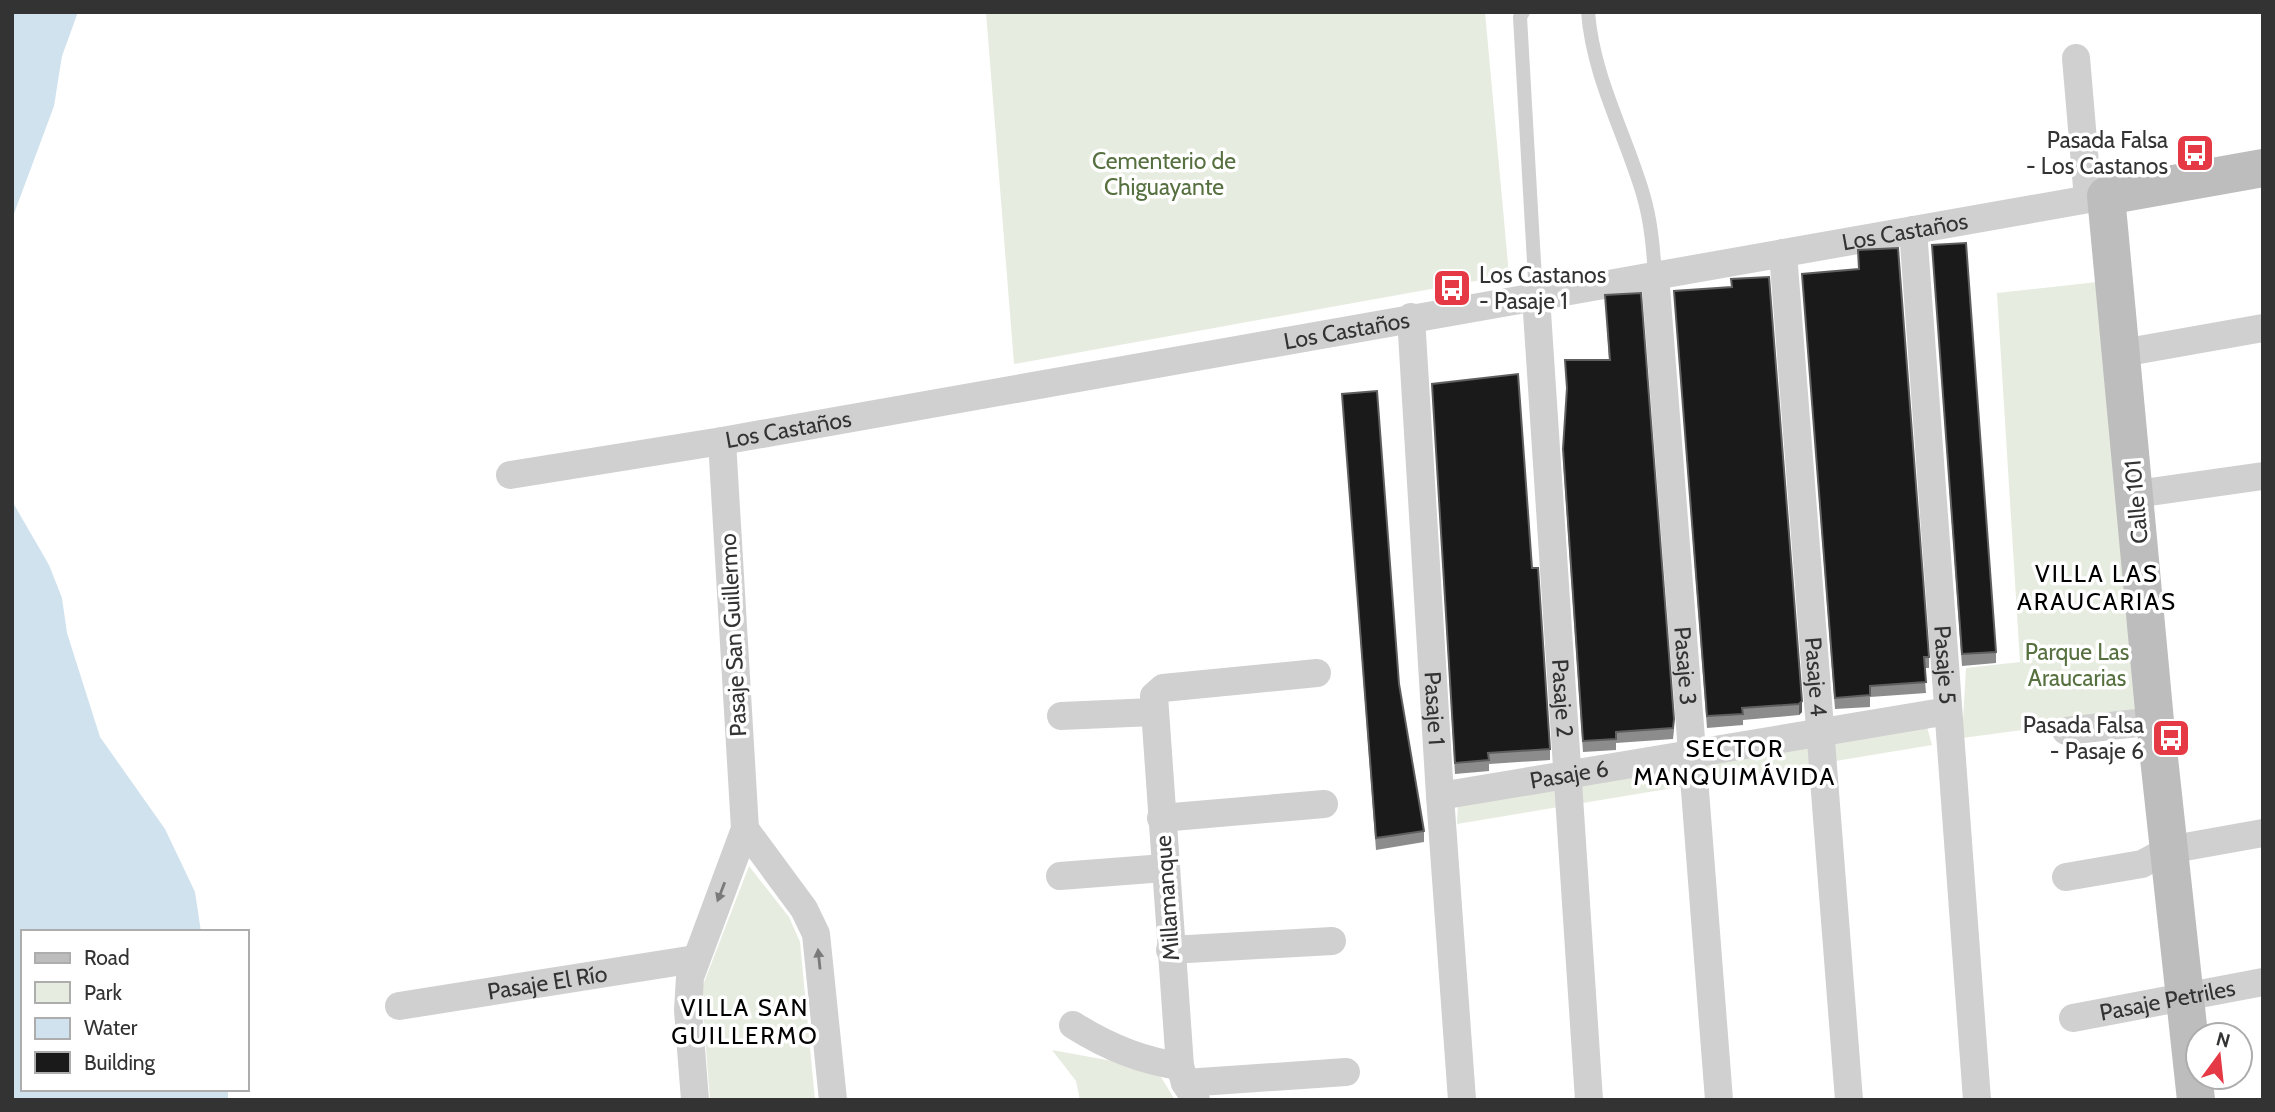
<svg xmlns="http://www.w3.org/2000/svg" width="2275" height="1112" font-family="Cabin,sans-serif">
  <rect width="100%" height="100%" fill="#fff"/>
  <path fill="#e6ecdf" d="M986 12H1485L1509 275 1014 364Z
    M2097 282 2138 715 1962 738 1966 668 2020 662 1997 293Z
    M1926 723 1932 745 1457 824 1458 803Z
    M749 866 789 917 800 942 815 1100H710L702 999 703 985Z
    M1052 1050 1156 1069 1175 1100H1080L1076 1081Z"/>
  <path fill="#cfe2ee" d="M12 12H78L62 56 54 106 12 219Z
    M12 501 49 565 62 598 67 633 100 737 165 829 195 892 201 932H23V1089H228V1100H12Z"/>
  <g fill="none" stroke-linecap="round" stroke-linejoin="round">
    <path stroke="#d0d0d0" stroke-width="14" d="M1523 12 1520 17 1536 297
      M1588 12C1593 77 1625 133 1643 194 1651 221 1653 247 1655 275"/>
    <g stroke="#d0d0d0" stroke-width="28">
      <path d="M2076 58 2088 199"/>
      <path id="s1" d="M1913 230 1977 1100"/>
      <path id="s2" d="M1783 253 1849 1100"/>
      <path id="s3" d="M1655 275 1719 1100"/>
      <path id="s4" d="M1536 297 1589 1100"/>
      <path id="s5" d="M1411 317 1440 796 1462 1100"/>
      <path d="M2122 353 2263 328"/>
      <path id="s6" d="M510 475 722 441 2106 196"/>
      <path d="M2136 494 2263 476"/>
      <path d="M1061 716 1153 712"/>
      <path d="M2066 731 2155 721"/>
      <path id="s7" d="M1440 796 1948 711"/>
      <path d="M1161 818 1324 804"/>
      <path d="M745 829 804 909 816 934 833 1100"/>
      <path d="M1060 876 1164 868"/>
      <path d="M2066 877 2142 864 2168 850 2263 833"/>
      <path d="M1170 950 1332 941"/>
      <path id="s8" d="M399 1006 695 959"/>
      <path id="s9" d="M2073 1018 2263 982"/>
      <path d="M1073 1025C1106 1046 1141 1061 1180 1066"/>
      <path d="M1185 1083 1346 1072"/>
      <path d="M695 1100 688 1010 690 977 745 829 722 441"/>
      <path d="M1196 1100 1185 1083 1180 1066 1154 696 1163 688 1317 673"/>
    </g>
    <path stroke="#bdbdbd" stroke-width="38" d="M2196 1100 2155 721 2106 196 2263 168"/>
  </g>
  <path fill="#8c8c8c" d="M1932 245 1996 652V663L1962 666Z
    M1858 250 1929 657V668H1924L1926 693 1870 697V707L1835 709 1802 274 1858 269Z
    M1731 279 1802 712 1799 715 1743 720V725L1707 728 1674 291 1731 287Z
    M1605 295 1674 730 1673 739 1616 743V750L1583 752 1563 460 1567 394 1565 360H1609Z
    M1432 384 1532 568 1550 749V760L1489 764V771L1455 774Z
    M1342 394 1399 684 1424 831V842L1376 850Z"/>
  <path fill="#5f5f5f" d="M1802 701V712L1799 715V704Z"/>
  <path fill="#1a1a1a" stroke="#5f5f5f" stroke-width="2" d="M1966 243 1996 652 1962 654 1932 245Z
    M1898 248 1929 657H1924L1926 682 1870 686V695L1835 698 1802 274 1859 269 1858 250Z
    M1769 277 1802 701 1799 704 1742 708 1743 714 1707 716 1674 291 1732 287 1731 279Z
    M1641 293 1674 719 1673 728 1616 732V739L1583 741 1563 449 1567 388 1565 360H1610L1605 295Z
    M1518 374 1532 568H1538L1550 749 1488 753 1489 760 1455 763 1432 384Z
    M1377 391 1399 684 1424 831 1376 838 1342 394Z"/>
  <defs><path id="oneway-solid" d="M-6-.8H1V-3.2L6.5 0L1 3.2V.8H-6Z" transform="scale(1.75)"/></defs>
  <g fill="#7a7a7a">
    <use href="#oneway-solid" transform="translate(721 892) rotate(111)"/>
    <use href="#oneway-solid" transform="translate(819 959) rotate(-96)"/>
  </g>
  <defs>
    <symbol id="bus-square" viewBox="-11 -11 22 22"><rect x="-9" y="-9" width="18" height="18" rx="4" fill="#e63946" stroke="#fff"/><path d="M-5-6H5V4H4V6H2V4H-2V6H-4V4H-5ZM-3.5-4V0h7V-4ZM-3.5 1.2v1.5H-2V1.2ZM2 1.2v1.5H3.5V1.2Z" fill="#fff"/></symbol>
  </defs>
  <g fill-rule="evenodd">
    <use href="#bus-square" x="2173" y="131" width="44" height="44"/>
    <use href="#bus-square" x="1430" y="266" width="44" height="44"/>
    <use href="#bus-square" x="2149" y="716" width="44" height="44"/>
  </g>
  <g text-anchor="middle" stroke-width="7" stroke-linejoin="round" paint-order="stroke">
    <g font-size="23" fill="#333" stroke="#fff" text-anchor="end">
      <text x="2168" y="148">Pasada Falsa<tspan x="2168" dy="26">- Los Castanos</tspan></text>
      <text x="1479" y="283" text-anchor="start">Los Castanos<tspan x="1479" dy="26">- Pasaje 1</tspan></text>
      <text x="2144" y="733">Pasada Falsa<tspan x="2144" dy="26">- Pasaje 6</tspan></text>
    </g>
    <g font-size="23" fill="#56703f" stroke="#fff">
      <text x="1164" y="169">Cementerio de<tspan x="1164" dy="26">Chiguayante</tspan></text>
      <text x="2077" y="660">Parque Las<tspan x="2077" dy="26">Araucarias</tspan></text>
    </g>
    <g font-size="23" fill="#333" stroke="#fff">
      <text dy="8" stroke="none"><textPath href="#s6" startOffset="1416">Los Castaños</textPath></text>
      <text dy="8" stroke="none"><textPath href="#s6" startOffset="849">Los Castaños</textPath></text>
      <text dy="8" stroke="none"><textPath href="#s6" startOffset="282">Los Castaños</textPath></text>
      <text transform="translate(2136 502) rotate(-95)" y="8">Calle 101</text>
      <text transform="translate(733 635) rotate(-93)" y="8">Pasaje San Guillermo</text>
      <text dy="8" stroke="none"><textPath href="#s1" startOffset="436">Pasaje 5</textPath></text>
      <text dy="8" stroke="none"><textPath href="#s3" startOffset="392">Pasaje 3</textPath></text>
      <text dy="8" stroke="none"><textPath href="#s2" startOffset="425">Pasaje 4</textPath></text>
      <text dy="8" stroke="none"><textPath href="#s4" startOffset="402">Pasaje 2</textPath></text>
      <text dy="8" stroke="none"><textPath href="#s5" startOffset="392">Pasaje 1</textPath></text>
      <text dy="8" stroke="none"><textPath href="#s7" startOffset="131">Pasaje 6</textPath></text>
      <text transform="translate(1167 898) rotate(-94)" y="8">Millamanque</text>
      <text dy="8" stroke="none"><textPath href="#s8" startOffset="150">Pasaje El Río</textPath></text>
      <text dy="8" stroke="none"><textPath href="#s9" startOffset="96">Pasaje Petriles</textPath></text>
    </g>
    <g font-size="24" letter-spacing="2" fill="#000" stroke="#fff">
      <text x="2097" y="582">VILLA LAS<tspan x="2097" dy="28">ARAUCARIAS</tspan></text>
      <text x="1735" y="757">SECTOR<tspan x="1735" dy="28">MANQUIMÁVIDA</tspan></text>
      <text x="745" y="1016">VILLA SAN<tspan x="745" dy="28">GUILLERMO</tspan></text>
    </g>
  </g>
  <rect width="2275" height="1112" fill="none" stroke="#333333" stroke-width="28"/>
  <rect x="21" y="930" width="228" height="161" fill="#ffffff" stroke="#adadad" stroke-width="2"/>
  <rect x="35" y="953" width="35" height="10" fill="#bdbdbd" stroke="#adadad" stroke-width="2"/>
  <text x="84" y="965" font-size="21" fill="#333333">Road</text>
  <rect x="35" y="982" width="35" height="21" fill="#e6ecdf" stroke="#adadad" stroke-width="2"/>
  <text x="84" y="1000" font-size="21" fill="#333333">Park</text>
  <rect x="35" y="1018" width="35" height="21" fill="#cfe2ee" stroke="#adadad" stroke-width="2"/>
  <text x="84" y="1035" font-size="21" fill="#333333">Water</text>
  <rect x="35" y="1052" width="35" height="21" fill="#1a1a1a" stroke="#adadad" stroke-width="2"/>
  <text x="84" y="1070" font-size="21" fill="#333333">Building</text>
  <g transform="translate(2219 1056) rotate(15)"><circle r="33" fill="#ffffff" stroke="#adadad" stroke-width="2"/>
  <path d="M0-5L12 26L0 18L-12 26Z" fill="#e63946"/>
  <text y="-10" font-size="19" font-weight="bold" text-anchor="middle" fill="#333333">N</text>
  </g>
</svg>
